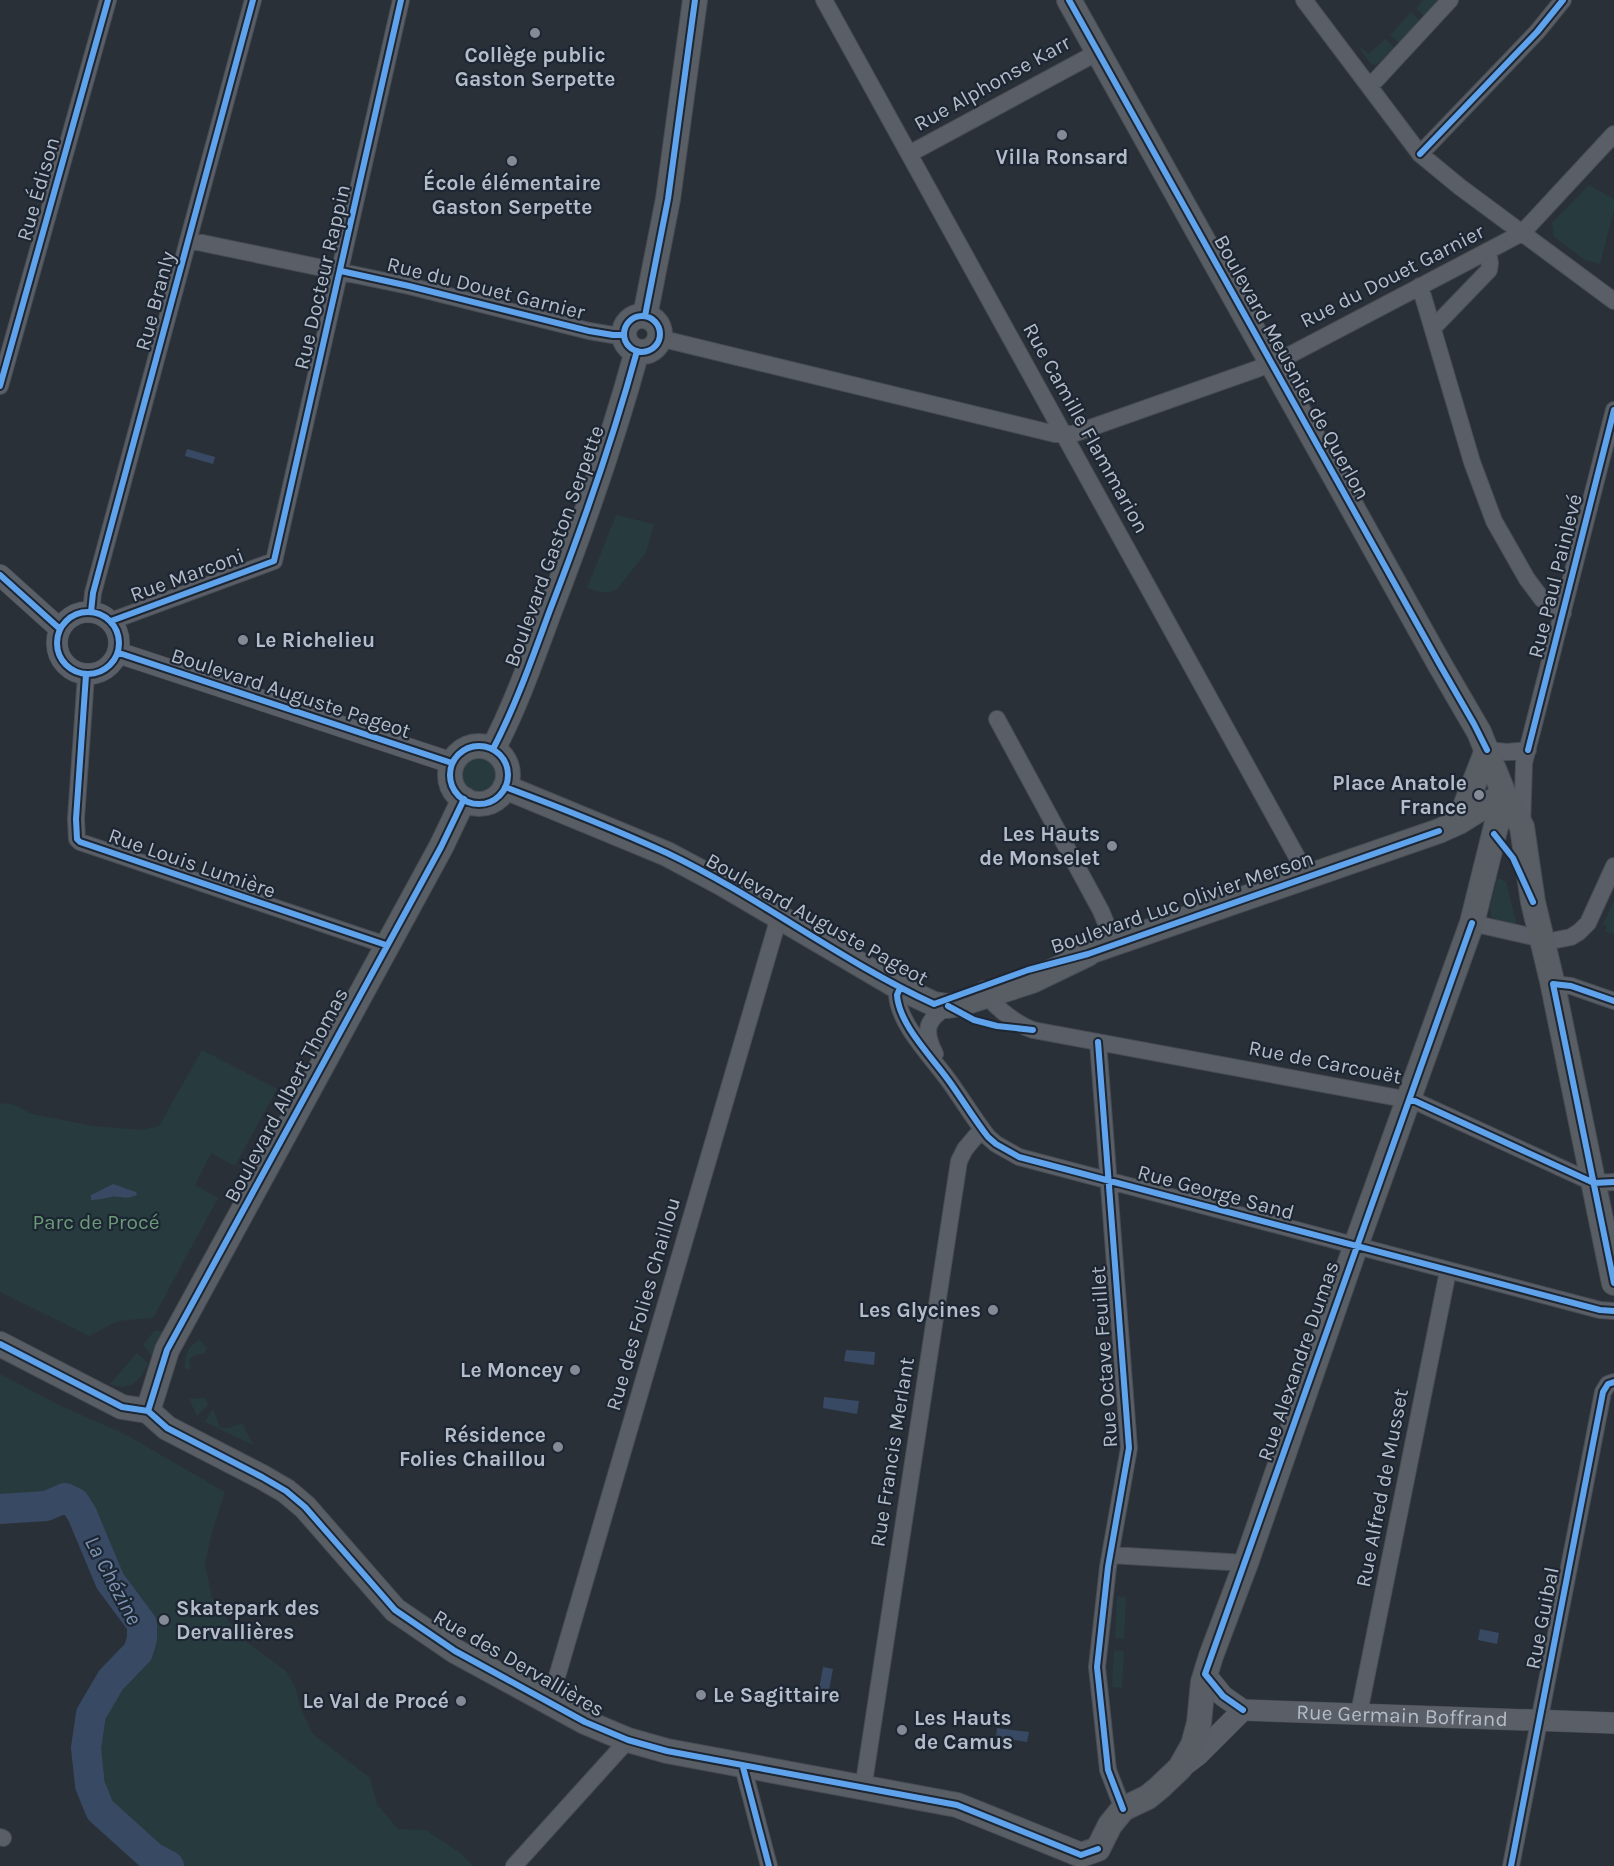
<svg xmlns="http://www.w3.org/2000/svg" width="1614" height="1866" font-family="Karla,sans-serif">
  <rect width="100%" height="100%" fill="#2a3038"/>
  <path fill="#273a3e" d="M1423 0H1439L1424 16 1416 8Z
    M1411 12 1420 21 1399 43 1390 35Z
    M1385 39 1395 48 1376 65 1370 63 1357 44 1369 54Z
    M1589 185 1614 199V210L1600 264 1585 260 1554 237 1552 223Z
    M616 515 654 524 646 553 617 589C607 595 598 592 587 588Z
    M462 775a17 17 0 1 1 34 0a17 17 0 1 1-34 0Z
    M1497 879H1501L1506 882 1517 926 1491 917 1490 908Z
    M1614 901V934L1605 932 1607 926 1603 924Z
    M202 1050 277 1089 235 1166 211 1153 195 1185 218 1198 153 1318 118 1321 89 1336 0 1292V1103L12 1104 32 1114 93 1126 143 1130 159 1126Z
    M154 1331H164L151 1356 143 1345Z
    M199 1340 207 1348 204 1354 194 1355 189 1360 191 1370 185 1368C185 1354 187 1348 199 1340Z
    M137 1353 148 1363C141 1381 130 1392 110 1384Z
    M0 1374 61 1406 125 1434 225 1492 212 1532 205 1564 212 1598 241 1638 286 1671 296 1689 301 1709 313 1734 370 1778 377 1804 398 1829 426 1830 459 1852 473 1866H181L159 1853 110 1815 97 1722 136 1665 149 1639 142 1618 115 1578 84 1503 73 1489 45 1501 0 1503Z
    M203 1398 206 1399 208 1405 197 1416 189 1399Z
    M213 1409 220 1428H230L242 1423 253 1445 205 1422Z
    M1117 1596 1126 1598 1124 1639 1115 1638Z
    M1114 1650 1124 1651 1122 1688 1112 1687Z"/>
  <path fill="#384963" d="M187 449 215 457 213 464 185 456Z
    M113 1184 136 1192 137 1195C122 1201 122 1195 111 1197 105 1198 98 1200 91 1200V1195Z
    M846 1350 875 1352 874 1365 844 1361Z
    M824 1397 859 1401 857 1414 823 1408Z
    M1480 1629 1499 1633 1497 1644 1478 1640Z
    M823 1667 833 1669 829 1690 819 1689Z
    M997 1728 1029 1732 1027 1742 996 1737Z"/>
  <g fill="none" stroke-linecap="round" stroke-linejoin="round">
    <path stroke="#384963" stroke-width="30" d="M0 1509 46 1506 65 1498 75 1503 82 1514 110 1581 142 1624V1639L138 1652 111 1680 91 1714 86 1748 90 1785 100 1810 152 1857 169 1866"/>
    <defs>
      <path id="minor" d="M824 0 1308 877
        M1304 0 1420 154 1460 187 1614 301
        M1368 85 1376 80 1450 0
        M909 154 1098 52
        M1420 154 1537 32 1563 0
        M188 240 409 286 589 331 613 335H624
        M1420 286 1472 462 1494 521 1527 579 1542 599 1563 613
        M1434 327 1489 270 1490 263 1488 252
        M659 338 1055 434H1073L1257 369 1284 358 1522 233 1614 134
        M0 386 108 0
        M91 612 93 593 253 0
        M111 621 274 561 401 0
        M86 675 76 819 77 839 80 842 386 945
        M997 719 1101 911 1115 945
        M1487 750 1507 752 1528 750
        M1522 827 1524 763 1614 410
        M1472 923 1551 941 1571 937 1579 932 1588 923 1614 866
        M1553 984 1571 986 1614 1001
        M900 988 897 995C899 1025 932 1057 949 1081 962 1099 974 1119 988 1137L996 1144 1019 1157 1600 1310 1614 1311
        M984 989C989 1004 1018 1025 1033 1030L1415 1101 1594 1183 1614 1182
        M1098 1042 1129 1448 1108 1567 1097 1667 1108 1770 1123 1809
        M935 1054C923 1030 926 1020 948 1006
        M1110 1555 1246 1563
        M549 1704 779 917
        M1359 1713 1448 1271
        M743 1767 769 1866
        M863 1789 959 1161 965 1149 982 1129
        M0 1837 3 1838
        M514 1866 628 1740
        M1511 1866 1603 1392 1608 1384 1614 1382"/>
      <g id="tertiary">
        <path d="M0 575 60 629"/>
        <circle cx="88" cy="643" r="31"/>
        <path d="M119 653 452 763"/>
        <path id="s1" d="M1205 1674 1223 1696 1243 1710 1614 1723"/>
        <path d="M1182 1767 1198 1755 1243 1710"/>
      </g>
      <path id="secondary" d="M1069 0 1440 665 1479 732 1504 794 1522 827 1533 902 1552 981 1614 1283
        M645 316 668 199 695 0
        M624 334a18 18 0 1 1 36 0a18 18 0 1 1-36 0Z
        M450 775a29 29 0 1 1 58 0a29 29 0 1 1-58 0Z
        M493 749C516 705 533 656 550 610 583 525 613 439 637 351
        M505 787 667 854 723 884 900 988 934 1004 948 1006 961 1004 1032 981 1088 954
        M1459 822 1487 750
        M1072 958 1439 831 1459 822 1504 794
        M0 1344 122 1407 148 1411 167 1428 262 1477 286 1491 305 1507 395 1610 455 1651 585 1722 628 1740 667 1751 957 1805 1081 1855 1098 1849
        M148 1411 167 1350 441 847 464 799
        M1098 1849 1110 1825 1123 1809 1148 1797 1159 1788 1180 1768 1193 1745 1199 1723 1203 1682 1211 1656 1246 1563 1356 1245 1472 923 1504 794"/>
    </defs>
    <use href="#minor" stroke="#484c53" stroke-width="18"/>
    <use href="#tertiary" stroke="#484c53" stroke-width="22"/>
    <use href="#secondary" stroke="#484c53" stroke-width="26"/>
    <use href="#minor" stroke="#5a5e66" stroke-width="16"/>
    <use href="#tertiary" stroke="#5a5e66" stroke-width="21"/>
    <use href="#secondary" stroke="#595d64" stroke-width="24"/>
    <defs>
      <path id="cycleway" d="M1069 0 1440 665 1474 724 1487 750
        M1420 154 1537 32 1563 0
        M341 271 409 286 589 331 613 335H624
        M645 316 668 199 695 0
        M624 334a18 18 0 1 1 36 0a18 18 0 1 1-36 0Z
        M0 386 108 0
        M0 575 60 629
        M57 643a31 31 0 1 1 62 0a31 31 0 1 1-62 0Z
        M91 612 93 593 253 0
        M111 621 274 561 401 0
        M119 653 452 763
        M86 675 76 819 77 839 80 842 386 945
        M450 775a29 29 0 1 1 58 0a29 29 0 1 1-58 0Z
        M493 749C516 705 533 656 550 610 583 525 613 439 637 351
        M1528 750 1614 410
        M505 787C559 807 614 829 667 853 759 897 841 961 934 1004
        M1494 834 1513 858 1533 902
        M900 988 897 995C899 1025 932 1057 949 1081 962 1099 974 1119 988 1137L996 1144 1019 1157 1600 1310 1614 1311
        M1614 1001 1571 986 1553 984 1614 1283
        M934 1004 1028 970 1088 954 1439 831
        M948 1006 974 1020 997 1026 1033 1030
        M1098 1042 1129 1448 1108 1567 1097 1667 1108 1770 1123 1809
        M1409 1101H1415L1594 1183 1614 1182
        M0 1344 122 1407 148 1411 167 1428 262 1477 286 1491 305 1507 395 1610 455 1651 585 1722 628 1740 667 1751 957 1805 1081 1855 1098 1849
        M148 1411 167 1350 441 847 464 799
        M1243 1710 1223 1696 1205 1674 1472 923
        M743 1767 769 1866
        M1511 1866 1603 1392 1608 1384 1614 1382"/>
    </defs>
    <use href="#cycleway" stroke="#1d2633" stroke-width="10"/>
    <use href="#cycleway" stroke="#60a3ed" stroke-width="6"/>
  </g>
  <g fill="#848b96" stroke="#1d2633" stroke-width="2">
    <circle cx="535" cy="33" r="6"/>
    <circle cx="1062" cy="135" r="6"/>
    <circle cx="512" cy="161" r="6"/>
    <circle cx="243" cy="640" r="6"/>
    <circle cx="1479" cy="795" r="6"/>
    <circle cx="1112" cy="846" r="6"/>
    <circle cx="993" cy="1310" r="6"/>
    <circle cx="575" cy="1370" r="6"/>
    <circle cx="558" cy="1447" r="6"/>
    <circle cx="164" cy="1620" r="6"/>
    <circle cx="701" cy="1695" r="6"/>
    <circle cx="461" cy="1701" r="6"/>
    <circle cx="902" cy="1730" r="6"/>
  </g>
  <g text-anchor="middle" stroke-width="4.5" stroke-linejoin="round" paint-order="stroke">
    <g font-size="21" font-weight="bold" fill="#b4bcc9" stroke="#1d2633" text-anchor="end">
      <text x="535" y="62" text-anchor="middle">Collège public<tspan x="535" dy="24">Gaston Serpette</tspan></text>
      <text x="1062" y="164" text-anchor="middle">Villa Ronsard</text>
      <text x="512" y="190" text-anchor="middle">École élémentaire<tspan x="512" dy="24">Gaston Serpette</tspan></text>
      <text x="255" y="647" text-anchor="start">Le Richelieu</text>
      <text x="1467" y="790">Place Anatole<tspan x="1467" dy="24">France</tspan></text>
      <text x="1100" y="841">Les Hauts<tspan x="1100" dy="24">de Monselet</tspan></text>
      <text x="981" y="1317">Les Glycines</text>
      <text x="563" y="1377">Le Moncey</text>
      <text x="546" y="1442">Résidence<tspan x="546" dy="24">Folies Chaillou</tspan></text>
      <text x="176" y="1615" text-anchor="start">Skatepark des<tspan x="176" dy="24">Dervallières</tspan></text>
      <text x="713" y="1702" text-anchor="start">Le Sagittaire</text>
      <text x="449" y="1708">Le Val de Procé</text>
      <text x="914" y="1725" text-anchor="start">Les Hauts<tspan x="914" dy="24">de Camus</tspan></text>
    </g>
    <g font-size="21" fill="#b4bcc9" stroke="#1d2633">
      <text transform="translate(992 83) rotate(-29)" y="7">Rue Alphonse Karr</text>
      <text transform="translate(38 189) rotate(-74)" y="7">Rue Édison</text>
      <text transform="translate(1392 276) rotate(-27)" y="7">Rue du Douet Garnier</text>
      <text transform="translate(322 277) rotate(-77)" y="7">Rue Docteur Rappin</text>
      <text transform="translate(486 288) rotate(14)" y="7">Rue du Douet Garnier</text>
      <text transform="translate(155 301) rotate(-75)" y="7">Rue Branly</text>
      <text transform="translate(1292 367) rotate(61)" y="7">Boulevard Meusnier de Querlon</text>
      <text transform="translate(1086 428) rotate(61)" y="7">Rue Camille Flammarion</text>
      <text transform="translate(554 546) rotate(-70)" y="7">Boulevard Gaston Serpette</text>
      <text transform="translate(187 575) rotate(-20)" y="7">Rue Marconi</text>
      <text transform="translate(1555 576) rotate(-76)" y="7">Rue Paul Painlevé</text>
      <text transform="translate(291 693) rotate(18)" y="7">Boulevard Auguste Pageot</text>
      <text transform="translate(192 863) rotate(19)" y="7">Rue Louis Lumière</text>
      <text transform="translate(1182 902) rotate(-19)" y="7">Boulevard Luc Olivier Merson</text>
      <text transform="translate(817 919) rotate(29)" y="7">Boulevard Auguste Pageot</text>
      <text transform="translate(1325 1062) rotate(11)" y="7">Rue de Carcouët</text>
      <text transform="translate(286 1095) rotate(-62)" y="7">Boulevard Albert Thomas</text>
      <text transform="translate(1216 1192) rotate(15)" y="7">Rue George Sand</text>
      <text transform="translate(643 1304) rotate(-74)" y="7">Rue des Folies Chaillou</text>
      <text transform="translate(1104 1357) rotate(-94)" y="7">Rue Octave Feuillet</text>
      <text transform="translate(1298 1361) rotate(-71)" y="7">Rue Alexandre Dumas</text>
      <text transform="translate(892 1452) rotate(-81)" y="7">Rue Francis Merlant</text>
      <text transform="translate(1382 1488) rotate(-79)" y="7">Rue Alfred de Musset</text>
      <text transform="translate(1542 1618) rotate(-79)" y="7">Rue Guibal</text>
      <text transform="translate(519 1663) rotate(30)" y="7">Rue des Dervallières</text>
      <text dy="7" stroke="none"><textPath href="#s1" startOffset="212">Rue Germain Boffrand</textPath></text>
    </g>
    <g font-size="21" fill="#6b9a76" stroke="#1d2633">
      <text x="96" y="1229">Parc de Procé</text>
    </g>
    <g font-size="22" font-style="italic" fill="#7c92b1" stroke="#1d2633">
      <text transform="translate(114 1580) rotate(62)" y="8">La Chézine</text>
    </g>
  </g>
</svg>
